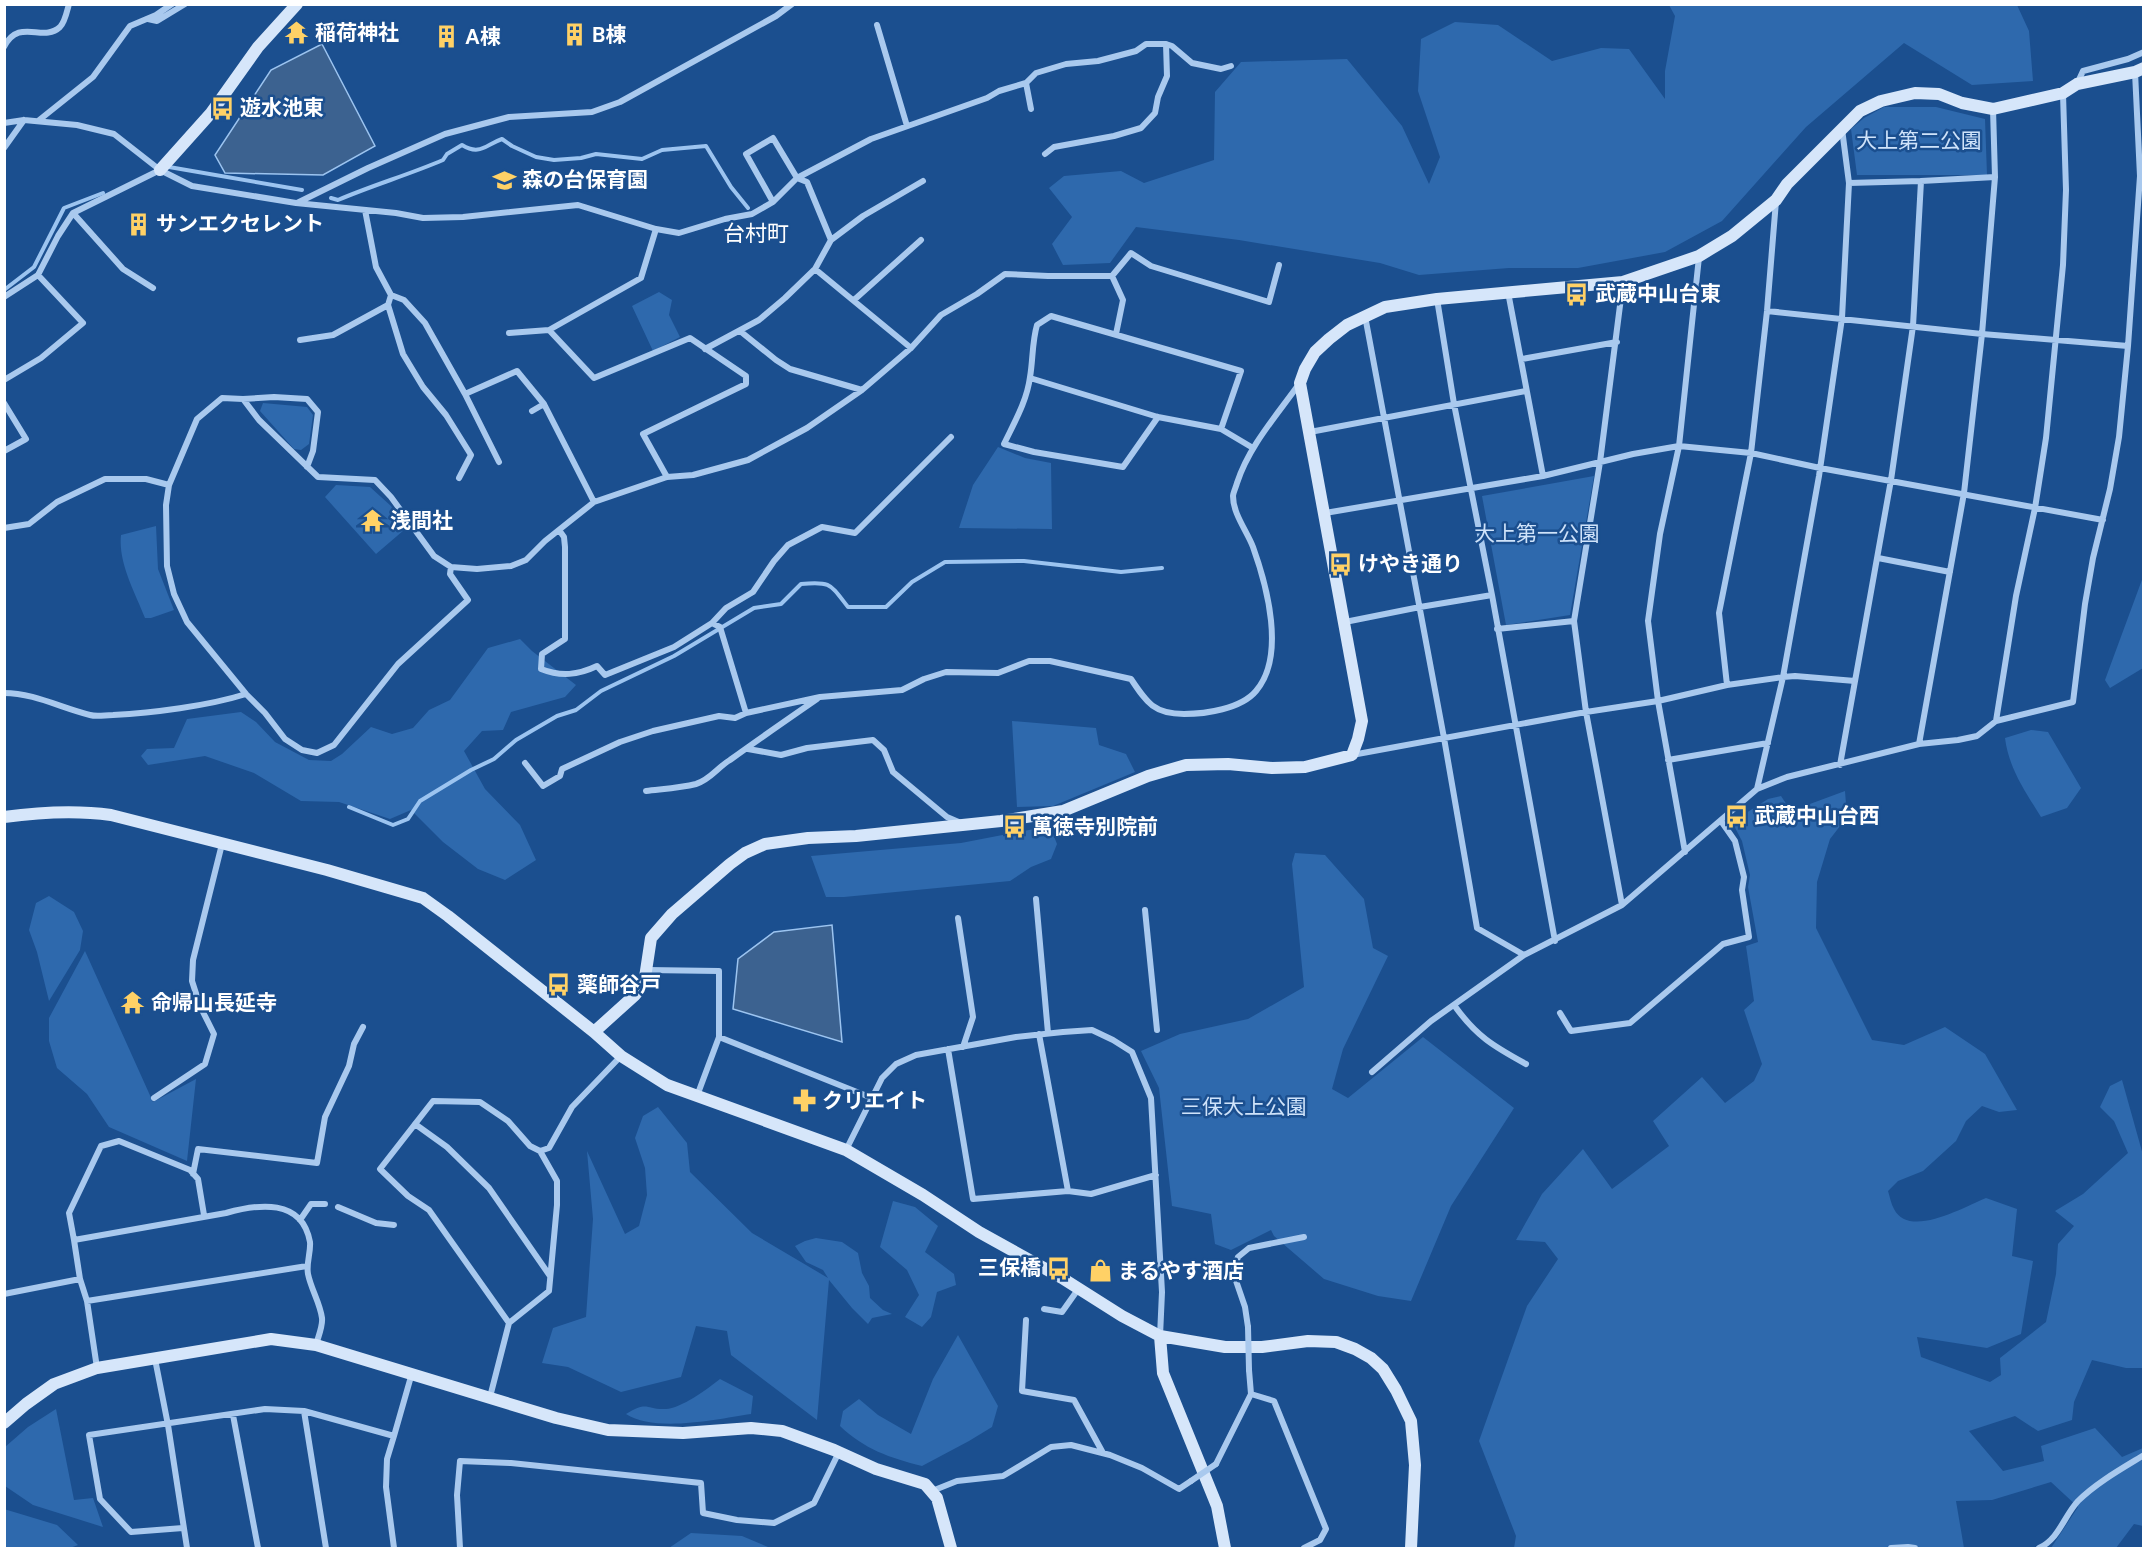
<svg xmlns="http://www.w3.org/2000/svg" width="2148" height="1553" font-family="'DM Sans','Noto Sans JP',sans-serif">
  <rect width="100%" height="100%" fill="#1b4f8f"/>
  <path fill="#2e69ad" d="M1669 5H2017L2029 31 2033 81 1972 85 1904 43 1806 127 1722 221 1665 252 1578 268H1509L1419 275 1380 263 1239 240 1136 227 1110 263 1063 265 1052 244 1072 217 1049 188 1064 176 1121 171 1144 183 1214 160 1215 92 1241 62 1347 59 1402 126 1429 184 1440 157 1418 91 1421 39 1455 22 1498 25 1552 61 1601 48 1629 49 1665 99V71L1675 16Z
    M1884 107H1936L1985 119 1987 175H1857L1851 129 1864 118Z
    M659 292 672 300 669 315 680 337 653 351 632 306Z
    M263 403 307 407 313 415 309 444 301 450 294 449 260 411Z
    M998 447 1025 458 1051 463 1052 529 959 528 973 485Z
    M1594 476 1570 615 1506 625 1482 496Z
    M336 485 370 487 391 506 404 530 376 554 325 497Z
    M156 526 158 569 174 610 151 618H145C135 592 118 563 121 535Z
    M2143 577V668L2110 688 2105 680Z
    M520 639 532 651 576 685 565 697 511 712 503 730 482 731 464 751 485 789 520 825 536 860 505 880 478 869 443 842 411 810 390 819 339 802 301 801 254 773 205 756 148 765 141 756 147 749 174 748 187 719 241 712 256 722 275 742 309 760 331 761 342 754 371 727 392 734 413 728 429 710 450 700 488 648Z
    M1012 721 1096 728 1099 745 1126 754 1135 772 1053 806 1017 807Z
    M2031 730 2048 732 2081 788 2067 808 2041 817C2025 791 2009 769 2005 738Z
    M1845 791 1847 817 1830 839 1817 882 1816 928 1872 1040 1904 1045 1945 1027 1985 1054 2017 1110 1999 1112 1982 1106 1966 1121 1956 1141 1923 1171 1898 1181 1888 1191C1890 1197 1891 1204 1894 1209 1909 1239 1964 1207 1986 1198L2017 1209 2012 1256 2033 1261 2021 1334 1987 1348 1917 1337 1921 1357 1990 1382 2001 1375 2000 1358 2046 1322 2056 1274 2058 1244 2074 1226 2055 1211 2083 1194 2128 1153 2114 1121 2100 1107 2110 1086 2122 1080 2143 1155V1368H2126L2092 1360 2074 1402 2072 1420 2038 1431 2015 1416 1969 1431 2003 1471 2044 1461 2041 1446 2095 1428 2122 1457 2143 1448V1526L2134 1524 2116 1548H2051L2078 1507 2051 1482 1992 1500 1956 1501 1964 1548H1514L1516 1536 1479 1441 1527 1306 1558 1259 1545 1242 1516 1240 1542 1194 1583 1149 1612 1189 1669 1146 1653 1121 1702 1077 1725 1103 1754 1081 1762 1064 1744 1010 1754 1001 1746 946 1758 942 1748 887 1750 875 1742 841 1732 822 1768 799 1781 796 1791 811Z
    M1050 826 1057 844 1051 859 1031 867 1010 881 844 897H826L811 856 961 843Z
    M1295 853 1325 855 1364 899 1373 948 1388 956 1343 1049 1332 1089 1348 1098 1423 1037 1514 1108 1451 1206 1411 1301 1378 1296 1324 1279 1274 1236 1271 1230 1231 1250 1215 1244 1211 1214 1172 1206 1159 1088 1141 1051 1180 1034 1248 1019 1304 987 1292 864Z
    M49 896 74 912 83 931 80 950 49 1001 37 952 29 930 36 903Z
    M85 951 153 1102 196 1079 187 1161 109 1127 87 1094 57 1068 49 1041V1018Z
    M658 1107 687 1143 690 1172 752 1233 828 1278 823 1270 806 1262 795 1246 805 1241 816 1238 842 1242 858 1253 862 1273 869 1286 870 1298 883 1310 892 1314 872 1318 868 1324 852 1308 829 1280 817 1420 731 1355 727 1331 696 1326 681 1377 621 1392 568 1367 542 1363 553 1328 586 1317 593 1219 587 1151 625 1234 639 1226 647 1195 645 1168 635 1138 643 1116Z
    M893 1201 915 1207 938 1226 925 1252 954 1274 956 1285 937 1292 931 1317 922 1327 905 1317 919 1295 907 1270 880 1247Z
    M958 1335 998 1406 992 1427 969 1441 922 1466C890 1458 864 1449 840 1426L843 1411 859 1399 878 1415 911 1434 933 1379Z
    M720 1379 753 1396 751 1414C718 1419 655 1433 626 1414 649 1400 645 1410 666 1409 680 1409 709 1388 720 1379Z
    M56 1409 74 1500 93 1498 103 1527 33 1505 5 1486V1447L28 1427Z
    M4 1509 57 1525 78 1545 70 1548H5Z
    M691 1533 742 1536 768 1547 766 1548H669Z"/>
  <path fill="#3c6290" stroke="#9cc4f0" stroke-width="1.5" d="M322 44 375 146 323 175 225 173 215 155 271 70Z
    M832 925 842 1042 733 1009 738 959 774 932Z"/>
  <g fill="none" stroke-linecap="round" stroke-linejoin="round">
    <path stroke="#9cc4f0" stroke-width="4" d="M169 167 302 190
      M331 198 338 200C373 185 408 175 443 160L447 154 462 145C480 156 485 145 502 139L512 146 536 157 554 160 581 158 596 154 642 159 662 150 706 146 731 187 748 208
      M4 290 34 267 64 208 103 193
      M349 807 393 825 408 819 420 801 471 770 494 759 516 740 557 716 576 710 601 691 674 656 754 608 781 604 801 584C831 581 830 584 848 607H886L912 582 945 562 1024 561 1121 572 1162 568"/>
    <path stroke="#a9c9ee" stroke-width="6" d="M148 19 157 21 185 4
      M877 25 907 126
      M4 47C19 17 43 43 60 27 65 22 67 11 69 4
      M1026 83 1031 109
      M2077 84 2083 71 2128 59 2144 52
      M38 121 93 77 130 26 156 15 172 4
      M4 123 24 120 77 125 114 134 160 170 192 186 296 203 396 213 423 218 463 217 578 205 656 229 679 233 725 219 752 214 773 202 797 178 871 139 987 98 999 91 1026 83 1036 73 1066 64 1098 61 1136 51 1146 44H1166L1172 46 1192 63 1221 69 1231 66
      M4 148 24 120
      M1045 154 1054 147 1114 136 1141 128 1155 113 1158 97 1167 76 1166 44
      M1921 181 1995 177
      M773 202 746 154 773 138 797 178 807 182 831 240
      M297 203 368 168 445 134 509 117 592 112 620 102 776 16 792 4
      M365 210 376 267 391 295 404 300 425 323 465 394 499 462
      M73 213 123 269 153 288
      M656 229 641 278 549 330 594 378 690 338 746 376V384L643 434 667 477
      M815 269 911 348
      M1112 276 1131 253 1151 266 1269 302 1279 265
      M1623 282 1600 462 1574 621 1586 712 1622 905 1757 789 1787 777 1919 744 1958 740 1977 736 1996 721 2073 702 2085 604 2093 558 2110 489 2119 437 2128 346 2140 176 2135 72
      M1508 292 1543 476
      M391 295 388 305 403 354 423 387 446 415 471 455 459 478
      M4 297 38 275 58 236 73 213 160 170
      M1437 299 1454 404 1492 595 1555 941
      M854 300 921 240
      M1767 311 1982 334 2128 346
      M1365 316 1444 738 1477 928 1524 955 1622 905
      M740 331 776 360 790 369 862 390
      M509 333 549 330
      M300 340 333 335 388 305
      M705 349 759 320 785 298 815 269 831 240 863 216 923 181
      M1522 359 1617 342
      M1030 378 1158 417 1221 429 1253 448
      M4 380 41 358 83 323 38 275
      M465 394 517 371 544 404 594 502
      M243 399 274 397 307 399 318 412 313 451 307 467
      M4 403 26 439 4 451
      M532 411 544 404
      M1158 417 1123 467 1034 452 1004 444C1014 423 1027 401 1030 377 1033 360 1032 342 1037 325L1051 316 1241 371 1221 429
      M1310 432 1526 391
      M1325 513 1543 476 1633 454 1679 446 1751 453 1820 468 2103 520
      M4 528 29 524 57 502 105 479H146L169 485
      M559 530 564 537 565 547V639L542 654 541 669C561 677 578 675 597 666L605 675 674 647 712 623 720 627 746 713
      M1878 558 1950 572
      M1345 622 1420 607 1492 595
      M712 623 726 608 753 592 774 561 788 545 822 527 855 533 951 437
      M1497 629 1574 621
      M1727 685 1719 613 1751 453 1767 311 1776 201
      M4 693C34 693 61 708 90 715 97 717 105 715 113 715 152 713 208 706 246 694L265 713 285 739 302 750 317 753 334 745 398 664 468 600 450 574 451 567
      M246 694 187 622 174 594 167 566 166 505 169 485 197 419 222 398 243 399 259 420 318 477 375 480 391 497 434 556 451 567 477 569 511 566 526 560 545 541 594 502 667 477 693 475 748 460 807 428 862 390 911 348 941 315 977 294 1005 274 1048 276H1112L1123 300 1116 334
      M1996 721 2016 596 2035 508 2046 438 2063 265 2066 190 2063 94
      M1919 744 1964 493 1982 334 1995 177 1993 109
      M748 749 781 755 807 748 873 740 884 750 893 772 947 817 961 823
      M1352 755 1586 712 1658 701 1727 685 1783 677 1795 676 1855 681
      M1668 760 1768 743
      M525 763 543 786 560 776 562 769 620 742 653 731 719 716 735 718 746 713 820 697 902 690 924 679 946 672 998 673 1029 661H1050L1131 679C1147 703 1154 714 1184 714 1205 714 1241 709 1256 691 1286 656 1267 586 1253 547 1247 531 1233 514 1233 496 1233 493 1236 487 1237 483 1249 446 1277 415 1299 384
      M1840 765 1891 480 1913 326 1921 181 1849 183
      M1757 789 1783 677 1819 476 1842 318 1849 183 1842 129
      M646 791C662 789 680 788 696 784 710 780 718 767 730 760 759 739 788 719 817 699
      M1685 852 1658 701 1648 621 1660 534 1679 446 1699 257
      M1036 899 1048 1033
      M1145 910 1157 1030
      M958 918 973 1017 963 1047
      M647 970 719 971V1037L697 1096
      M1454 1005C1476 1036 1493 1046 1526 1064
      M1560 1013 1571 1031 1630 1023 1723 944 1749 937 1742 890 1744 877 1735 841 1721 821
      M1039 1034 1068 1191
      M719 1037 872 1098
      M948 1049 973 1199 1068 1191 1091 1194 1156 1175
      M1372 1072 1431 1021 1524 955
      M154 1098 205 1064 214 1034 200 1006 192 981 193 960 222 844
      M415 1124 447 1147 489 1188 550 1276
      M846 1150 882 1078 896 1064 916 1055 1016 1037 1063 1032 1092 1030 1113 1040 1132 1052 1151 1098 1162 1292 1160 1336
      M193 1174 198 1149 317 1163 325 1117 349 1066 354 1044 363 1027
      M338 1207 376 1223 394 1225
      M300 1220 311 1204H325
      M74 1240 69 1213 101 1146 119 1141 190 1170 198 1179 204 1215
      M4 1294 80 1279
      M87 1301 307 1266
      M1044 1309 1062 1312 1079 1288
      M1026 1320 1022 1391 1074 1400 1103 1453
      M509 1323 429 1210 408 1196 380 1169 433 1101 480 1102 508 1121 530 1146 540 1151 549 1148 572 1107 621 1056
      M1248 1327 1245 1307 1233 1272 1238 1257 1249 1248 1304 1237
      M155 1359 168 1425 187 1548
      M97 1368 87 1301 80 1279 74 1240 226 1213C258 1204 302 1198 310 1242 311 1252 306 1263 308 1274 311 1289 320 1303 322 1318 323 1326 318 1337 316 1345
      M1251 1394 1274 1401 1326 1529 1320 1540 1304 1548
      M490 1397 509 1323 549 1291 557 1205V1181L540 1151
      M304 1411 326 1548
      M233 1415 258 1548
      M394 1436 387 1459 386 1487 394 1548
      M1216 1464 1251 1394 1249 1370
      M932 1491 957 1481 1003 1476 1051 1447 1071 1445 1110 1455 1142 1468 1179 1489 1191 1481
      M183 1528 131 1532 100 1499 89 1435 265 1409 304 1411 394 1436 412 1373
      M460 1548 457 1495 460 1461 511 1463 701 1483 703 1513 737 1520 774 1523 814 1503 839 1452
      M1891 1548 1908 1547 1915 1548
      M2039 1548C2059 1539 2064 1516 2078 1501 2096 1483 2121 1469 2144 1455"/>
    <path stroke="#d6e6fa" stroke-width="12" d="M160 170 211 113 258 47 297 4
      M4 817C41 812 75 810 111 815L327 870 423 898 448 916 594 1032 621 1056 667 1085 846 1150 923 1195 979 1232 1062 1278 1122 1316 1160 1336 1225 1347H1262L1308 1341 1336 1342 1355 1349 1371 1358 1383 1369 1396 1390 1411 1421 1415 1465 1411 1548
      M594 1032 635 995 644 984 651 938 672 914 730 864 745 853 765 844 808 838 856 836 1001 821 1063 811 1148 776 1186 765 1228 764 1272 768 1305 767 1352 755 1358 739 1362 721 1300 383 1305 369 1315 352 1329 339 1347 325 1385 307 1437 299 1623 282 1699 256 1732 236 1776 200 1787 184 1860 111 1881 101 1915 93 1939 94 1962 103 1993 109 2063 93 2077 84 2135 72 2144 68
      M1160 1336 1163 1373 1217 1506 1225 1548
      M4 1423 26 1404 54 1384 97 1368 271 1339 316 1345 556 1418 608 1430 683 1433 751 1428 782 1431 834 1450 876 1469 925 1484 937 1498 951 1548"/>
    <path stroke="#a9c9ee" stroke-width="6" d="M1248 1327 1249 1370
      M1191 1481 1216 1464"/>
  </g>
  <defs>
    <symbol id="temple-bare" viewBox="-9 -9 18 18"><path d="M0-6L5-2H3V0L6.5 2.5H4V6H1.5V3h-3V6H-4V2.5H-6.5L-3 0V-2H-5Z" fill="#ffd166" stroke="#1b4f8f" stroke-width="2.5" paint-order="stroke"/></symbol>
    <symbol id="building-bare" viewBox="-9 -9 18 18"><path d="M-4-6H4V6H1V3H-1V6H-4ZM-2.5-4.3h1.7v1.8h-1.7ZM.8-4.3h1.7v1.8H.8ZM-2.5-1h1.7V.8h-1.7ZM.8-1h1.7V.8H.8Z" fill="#ffd166" stroke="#1b4f8f" stroke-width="2.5" paint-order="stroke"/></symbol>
    <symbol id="bus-bare" viewBox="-9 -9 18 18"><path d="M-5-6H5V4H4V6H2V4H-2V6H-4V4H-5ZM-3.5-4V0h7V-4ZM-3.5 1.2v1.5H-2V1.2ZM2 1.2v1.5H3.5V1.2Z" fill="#ffd166" stroke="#1b4f8f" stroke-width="2.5" paint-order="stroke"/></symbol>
    <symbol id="school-bare" viewBox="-9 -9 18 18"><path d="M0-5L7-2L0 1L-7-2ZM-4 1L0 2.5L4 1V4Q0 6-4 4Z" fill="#ffd166" stroke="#1b4f8f" stroke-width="2.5" paint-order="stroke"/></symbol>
    <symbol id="pharmacy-bare" viewBox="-9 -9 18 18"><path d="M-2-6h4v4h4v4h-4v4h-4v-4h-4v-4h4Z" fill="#ffd166" stroke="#1b4f8f" stroke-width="2.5" paint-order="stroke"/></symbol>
    <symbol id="shop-bare" viewBox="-9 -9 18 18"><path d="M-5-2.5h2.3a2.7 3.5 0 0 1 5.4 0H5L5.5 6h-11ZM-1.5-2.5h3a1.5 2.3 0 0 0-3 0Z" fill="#ffd166" stroke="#1b4f8f" stroke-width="2.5" paint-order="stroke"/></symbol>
  </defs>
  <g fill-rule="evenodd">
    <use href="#temple-bare" x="280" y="16" width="33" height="33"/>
    <use href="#building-bare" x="558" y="18" width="33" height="33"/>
    <use href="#building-bare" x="430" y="20" width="33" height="33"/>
    <use href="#bus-bare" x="206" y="92" width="33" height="33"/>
    <use href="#school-bare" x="488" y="164" width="33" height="33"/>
    <use href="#building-bare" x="122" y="208" width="33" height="33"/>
    <use href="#bus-bare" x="1560" y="278" width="33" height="33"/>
    <use href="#temple-bare" x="356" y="504" width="33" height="33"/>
    <use href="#bus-bare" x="1324" y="548" width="33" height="33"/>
    <use href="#bus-bare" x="1720" y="800" width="33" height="33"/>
    <use href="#bus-bare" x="998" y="810" width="33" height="33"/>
    <use href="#bus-bare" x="542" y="968" width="33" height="33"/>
    <use href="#temple-bare" x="116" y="986" width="33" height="33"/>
    <use href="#pharmacy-bare" x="788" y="1084" width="33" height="33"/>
    <use href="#bus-bare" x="1042" y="1252" width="33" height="33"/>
    <use href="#shop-bare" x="1084" y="1254" width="33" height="33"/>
  </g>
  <g text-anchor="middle" stroke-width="5" stroke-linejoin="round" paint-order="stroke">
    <g font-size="21" font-weight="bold" fill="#fff" stroke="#1b4f8f" text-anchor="start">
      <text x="315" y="40">稲荷神社</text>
      <text x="592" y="42">B棟</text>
      <text x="465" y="44">A棟</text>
      <text x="240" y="115">遊水池東</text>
      <text x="522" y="187">森の台保育園</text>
      <text x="156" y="231">サンエクセレント</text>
      <text x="1595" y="301">武蔵中山台東</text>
      <text x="390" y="528">浅間社</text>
      <text x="1358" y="571">けやき通り</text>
      <text x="1754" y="823">武蔵中山台西</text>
      <text x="1032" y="834">萬徳寺別院前</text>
      <text x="577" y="992">薬師谷戸</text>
      <text x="151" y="1010">命帰山長延寺</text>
      <text x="822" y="1108">クリエイト</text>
      <text x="1041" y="1275" text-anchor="end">三保橋</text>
      <text x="1118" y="1278">まるやす酒店</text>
    </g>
    <g font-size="21" fill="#cfe3fa" stroke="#1b4f8f">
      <text x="1919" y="148">大上第二公園</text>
      <text x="1537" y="541">大上第一公園</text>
      <text x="1244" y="1114">三保大上公園</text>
    </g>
    <g font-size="22" fill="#fff" stroke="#1b4f8f">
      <text x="756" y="241">台村町</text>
    </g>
  </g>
  <rect width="2148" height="1553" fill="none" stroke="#ffffff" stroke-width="12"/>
</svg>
